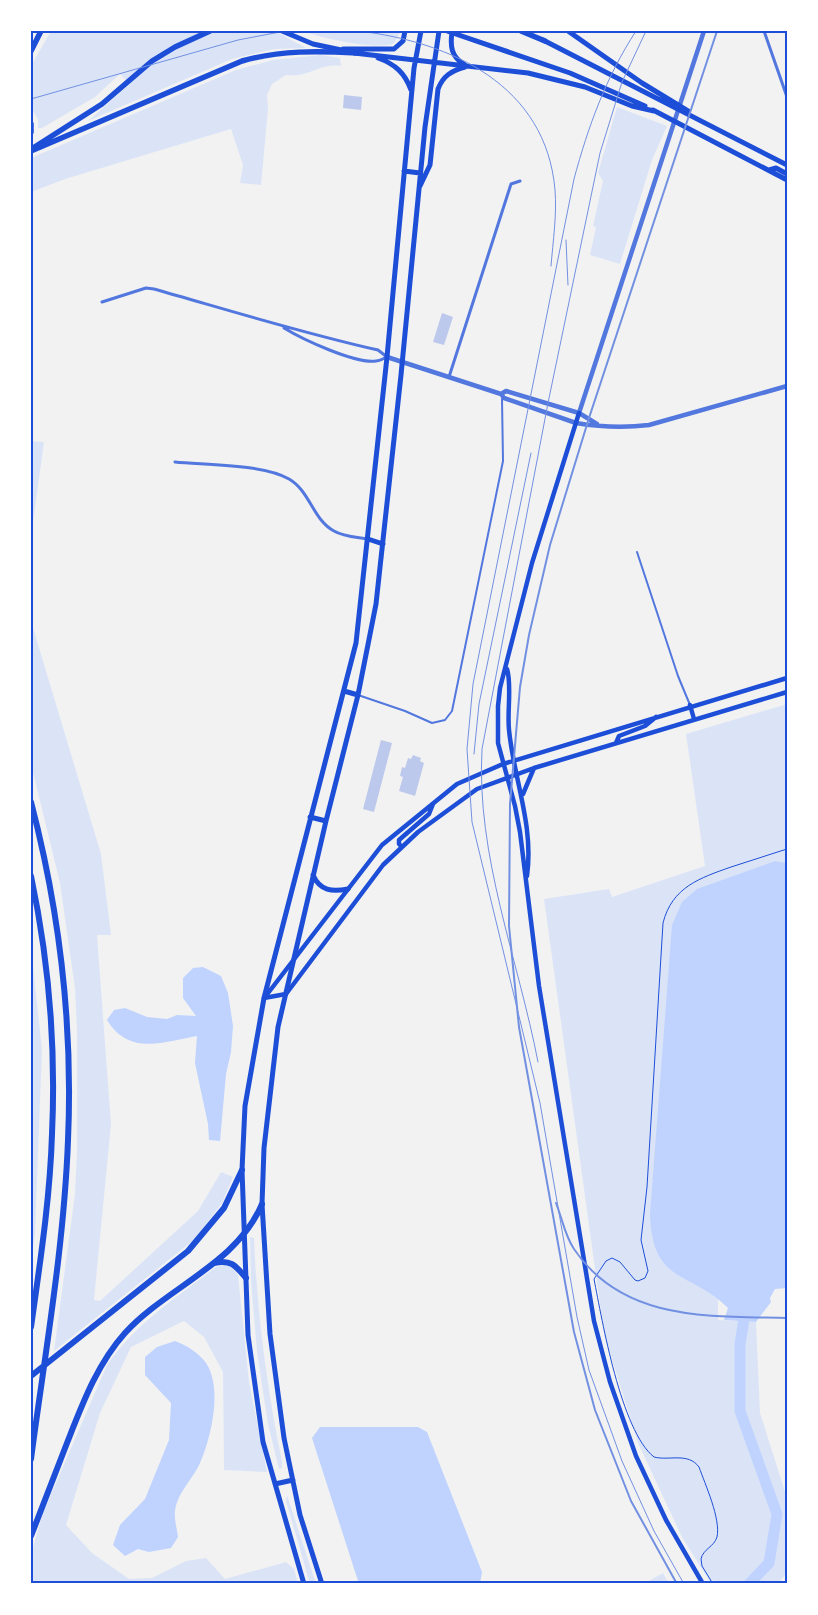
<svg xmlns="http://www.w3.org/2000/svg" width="818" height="1615" font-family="'DejaVu Sans',sans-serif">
  <rect width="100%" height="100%" fill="#f2f2f2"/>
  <path fill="#dbe4f7" d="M51 31H275L306 48 274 49 232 59 88 121 130 84 120 74 95 97 42 128H38V119L31 108V66Z
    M303 31H401L394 43C380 51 319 38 303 31Z
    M321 55 340 58 341 66C318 63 310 78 286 75L272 84 267 95 268 109 261 185 240 183 243 165 231 129 65 179 31 192V158L236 70 273 60Z
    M617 107 667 126 652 160 620 264 590 255 596 227 593 226 603 181 598 173Z
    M31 441 44 442 31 537Z
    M31 621 101 854 111 935H97L111 1124 94 1300 100 1301 198 1211 221 1172 233 1177 222 1203 195 1239 54 1351 75 1194 77 1152V1030L75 988 60 883 31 764Z
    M787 704V863L775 861 713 1296 718 1299V1320L756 1322 760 1413 787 1498V1572L778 1584H717L714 1580 710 1582 682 1537 638 1443 604 1334 544 899 609 889 612 897 705 866 686 734Z
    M31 948 42 1050 35 1233 31 1263Z
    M250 1237 254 1238C257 1314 267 1388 282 1462V1468L279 1469 268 1424 257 1352 251 1280Z
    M225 1265 233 1268 238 1275 249 1382 267 1472 224 1470 223 1372 204 1337 184 1321 131 1347 100 1413 66 1525 92 1553 129 1579 152 1578 186 1561 206 1558 225 1579 286 1562 294 1569 298 1584H31V1554L43 1513 107 1365C135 1324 177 1297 216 1267Z
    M287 1495 316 1584H310L286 1501Z
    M663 1573 669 1584H645V1583Z"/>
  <path fill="#bfd3fe" d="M775 861 787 863V1288L775 1289 770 1298 771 1302 756 1322 724 1320 728 1308C690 1270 652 1285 650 1214L672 925 682 902 697 889Z
    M203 967 221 976 228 993 233 1026 231 1052 226 1074 220 1141 209 1140 208 1124 195 1063 197 1036C163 1042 129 1056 107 1020L114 1010 125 1008 147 1017 167 1019 177 1015 196 1016 183 998V978L193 968Z
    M175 1341C186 1345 199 1353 206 1363 223 1388 211 1438 200 1463 193 1479 177 1493 175 1511 174 1519 177 1529 178 1537L171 1548 149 1552 138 1549 125 1556 113 1545 120 1525 145 1499 169 1440 171 1403 145 1375V1357L157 1347Z
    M320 1427H418L427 1432 482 1572 480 1584H359L312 1438Z"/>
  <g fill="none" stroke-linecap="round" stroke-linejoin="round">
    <path stroke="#bfd3fe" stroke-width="11" d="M746 1307 740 1344V1411L777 1514 769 1563 749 1584"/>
  </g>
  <path fill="#bdc9ec" d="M344 95 362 97 361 110 343 108Z
    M442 313 453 317 444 345 433 342Z
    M381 740 392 743 374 812 363 809Z
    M413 755 421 758 420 761 424 763 415 796 399 791 403 777 400 776 402 767 405 768 408 758 411 759Z"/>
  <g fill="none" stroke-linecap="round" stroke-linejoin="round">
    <path stroke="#1d4ed8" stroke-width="1" d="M713 1584 702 1566 701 1559C703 1549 714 1547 717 1537 721 1519 705 1484 699 1467 688 1452 669 1461 654 1457 621 1431 602 1320 594 1279L606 1261 612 1258 620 1262 635 1280 638 1281 645 1278 648 1271 641 1240 647 1187 663 923C672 887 700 878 731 867 750 861 768 855 787 849"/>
    <path stroke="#5277de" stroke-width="2" d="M637 552 678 676 690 705
      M358 695 405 711 432 723 445 720 452 711 503 461 502 399"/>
    <path stroke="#5277de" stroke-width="3" d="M764 31 787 97
      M102 302 146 288 154 289C228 310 302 333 378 350L387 357
      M284 328C302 339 355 364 376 361 380 361 384 358 387 357
      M449 377 511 184 520 181
      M175 462C205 465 264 464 289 479 310 491 313 520 334 531 344 537 356 537 368 539"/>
    <path stroke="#5277de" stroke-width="4.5" d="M387 357 501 394 504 398 576 423C600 427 625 428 649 425L787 386
      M501 394 506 391 579 413 597 424
      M579 413 704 31"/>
    <path stroke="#1d4ed8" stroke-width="4.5" d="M579 413 532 563 500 688 498 706V743L515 806 520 832 539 986 594 1321 610 1382 636 1456 666 1520 703 1584
      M507 669C512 684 507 712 509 730 514 780 534 825 527 876
      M690 705 694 719
      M616 743 619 736 645 726 656 717
      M523 794 534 768
      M402 847 399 844V840L429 814 433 804
      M265 997 382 845 457 784 503 764 787 678
      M264 998 286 994 383 865 418 832 477 789 534 768 787 692"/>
    <path stroke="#1d4ed8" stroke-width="5" d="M282 31 313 44 346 51
      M447 31 570 73 645 106
      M568 31 642 83 688 111
      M452 32C450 46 451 57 465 65
      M543 40 787 165
      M343 49H394L403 41 405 31
      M354 53 528 73 585 87 632 106 654 111
      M378 58C395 64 405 73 411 90
      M653 110 787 180
      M769 170 776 168 787 174
      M404 171 420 173
      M420 186 430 165 438 89C443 76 451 71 465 67
      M368 539 383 544
      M344 691 358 695
      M310 817 326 821
      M313 875C320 891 332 892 348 889
      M275 1484 293 1480
      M304 1584 263 1442 248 1335 242 1170 245 1106 264 998 356 643 387 357 414 68 421 31
      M322 1584 300 1515 284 1438 270 1334 262 1204 264 1148 278 1027 326 821 358 695 376 604 401 375 425 127 439 31"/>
    <path stroke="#1d4ed8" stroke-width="5.5" d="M521 31 545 41
      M31 51 41 31
      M31 124V132
      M33 148 102 104 152 61 175 47 210 31
      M31 151 242 61C281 50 318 51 358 53"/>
    <path stroke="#1d4ed8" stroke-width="6" d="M31 802C60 913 73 1026 68 1140 64 1247 45 1353 31 1459
      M31 876C49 961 56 1048 52 1134 50 1199 40 1263 31 1327
      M214 1263C231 1259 236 1266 246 1278
      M31 1376 188 1251 224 1208 242 1170
      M31 1536C43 1505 55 1474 67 1443 82 1405 97 1364 125 1333 167 1287 237 1264 262 1204"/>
    <path stroke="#7290e2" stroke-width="1" d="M359 31C451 42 546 85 555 190 557 215 553 241 551 266
      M636 31C606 77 588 127 574 179L473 684 467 749 472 822 540 1103 577 1317 589 1370 622 1461 654 1531 684 1584
      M31 99 238 40 285 31
      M566 240 568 285
      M474 754 479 704 531 453
      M538 1062C518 958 476 856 482 749L548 403 600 153 622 82 646 31"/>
    <path stroke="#7290e2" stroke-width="2" d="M556 1203C562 1218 565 1236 574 1249 623 1322 710 1316 787 1318
      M677 1584 631 1501 595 1410 574 1332 519 1027 509 926 510 804 520 687 529 635 550 545 589 418 717 31"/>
  </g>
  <rect width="818" height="1615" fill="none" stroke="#ffffff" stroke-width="65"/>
  <rect x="32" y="32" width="754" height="1550" fill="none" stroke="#1d4ed8" stroke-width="2"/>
</svg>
